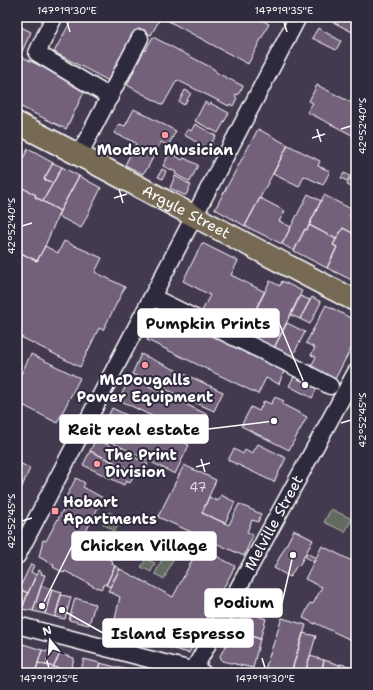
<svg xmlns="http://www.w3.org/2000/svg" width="373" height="690" font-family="'Shantell Sans',sans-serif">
  <rect width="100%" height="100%" fill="#433a4f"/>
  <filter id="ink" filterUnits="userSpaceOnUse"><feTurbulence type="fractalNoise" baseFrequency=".025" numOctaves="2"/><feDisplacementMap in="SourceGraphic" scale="8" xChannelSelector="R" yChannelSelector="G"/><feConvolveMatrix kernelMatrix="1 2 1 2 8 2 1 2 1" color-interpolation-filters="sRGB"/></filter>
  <g filter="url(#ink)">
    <path fill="#636b5f" stroke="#b1b5af" d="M331 509 352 519 345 532 324 522Z
      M109 512 121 518 115 531 103 524Z
      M165 553 174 557 164 579 155 574Z
      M146 559 155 563 151 572 141 567Z"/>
    <path fill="#73607a" stroke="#fff" d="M73 17H256L269 24 248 64 161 17 151 35 140 29 111 82 54 52Z
      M336 17H356V34L333 22Z
      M17 25 31 32 20 56 86 88 66 129 17 105Z
      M318 28 341 41 336 50 312 38Z
      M153 37 214 69 217 73 243 86 238 95 236 94 235 96 237 98 233 106 230 104 229 106 177 80 163 105 127 85 144 50 145 51Z
      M317 85 356 105V109L352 117 356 119V137L307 112 313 103 309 101Z
      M185 90 191 93 184 105 179 102Z
      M205 102 209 105 210 103 229 113 218 133 195 121Z
      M134 109 176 131 168 146 161 142 147 169 143 173V174L125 165 136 143 114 133 119 124 125 126Z
      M195 124 216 136 212 142V144L209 149 184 135 188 129 191 131Z
      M258 129 288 145 245 226 215 209Z
      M288 145 320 161 318 166 330 171 323 185 304 176 299 187 273 174Z
      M28 149 53 163 44 179 53 183 43 201 35 197 36 195 17 185V170Z
      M170 152 182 160 184 158 198 165 190 182 175 174 176 172 163 166Z
      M53 163 62 167 53 183 44 179Z
      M62 167 79 176 60 211 43 201Z
      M162 169 166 171 163 179 158 177Z
      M344 173 350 176 347 181 341 178Z
      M352 175 356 177V189L347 185Z
      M79 176 101 188 81 228 58 216 60 211Z
      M175 176 191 185 186 195H184L170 188Z
      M17 185 36 195 35 197 60 211 45 246 37 261 17 251Z
      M308 194 321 201 307 230 305 229 294 251 282 244Z
      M324 195 353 210 349 216 356 219V235L343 228 336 239 309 225Z
      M260 198 285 211 279 221 291 227 282 244 245 226Z
      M309 225 336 239 333 245 337 247 327 268 294 251 305 229 307 230Z
      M343 228 356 235V282L327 268 337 247 333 245Z
      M64 241 102 258 95 272 125 287 103 330 99 328 80 367 17 335V251L37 261 45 246 58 253Z
      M202 243 238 261 231 275 265 292 243 334 201 313 210 295 183 281Z
      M270 281 280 286 282 281 302 291 273 350 243 334Z
      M300 296 310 300 300 319 291 315Z
      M312 297 321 302 310 324 300 319Z
      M326 305 356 321V339L335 379 311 366 316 357 311 355 315 348 306 343Z
      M163 306 286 365 279 384 266 378 258 394 147 340Z
      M287 323 305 332 291 359 273 350Z
      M31 354 80 378 57 423 17 402V382Z
      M141 354 223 392 214 411 132 374Z
      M297 371 320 383 312 398 289 386Z
      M130 377 208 415 197 438 119 400Z
      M275 397 284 401 282 404 307 417 289 450 241 426 251 407 259 411 264 401 271 404Z
      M112 408 189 445 175 474 99 436Z
      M96 439 148 464 142 476 90 451Z
      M258 444 286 458 274 482 228 460 234 449 243 454 245 450 252 454Z
      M90 451 135 472 130 483 126 481 124 485 83 465Z
      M17 462 30 468 18 496 17 495Z
      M184 465 216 480 202 513 229 525 239 504 261 514 258 522 252 520 247 532 253 535 244 556 158 517Z
      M76 478 85 483 83 487 103 498 79 545 82 547 83 545 113 561 112 564 115 566 106 585 104 584 101 589 97 587V588L65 571 64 573 53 567 54 565 39 557 43 540 46 541 66 504 63 503Z
      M221 495 235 502 225 523 202 513 209 497 218 501Z
      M294 530 313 540 299 566 297 565 290 577 274 568Z
      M322 546 356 563V630L351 640 315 623V624L303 618 310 603 313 604 322 587 305 579Z
      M199 547 235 566 231 574 215 603 189 653 112 632 120 597 108 591 120 569 173 597Z
      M306 553 316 558 314 562 304 556Z
      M31 564 34 565 31 572 36 575 28 593 19 589Z
      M115 566 120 569 110 587 106 585Z
      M39 570 42 572 41 574 45 575 41 586 33 611 22 609 28 593Z
      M41 586 52 589 45 614 33 611Z
      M19 589 28 593 22 609 17 607V593Z
      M52 589 62 592 55 617 45 614Z
      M61 595 71 597 65 619 55 617Z
      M75 598 95 604 89 625 69 620Z
      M246 611 266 619 260 639 237 631Z
      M282 618 306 625 291 673H279L265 669Z
      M234 630 260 639 253 668 222 661 221 658 220 656Z
      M303 633 316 636 310 656 305 673H291Z
      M17 642 42 650 35 673H28L17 671Z
      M42 650 60 654 53 667 38 663Z
      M60 654 74 658 71 671 53 667Z
      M310 656 324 660 321 673H305Z
      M84 659 100 663 97 673H80Z
      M324 660 340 665 338 673H321Z
      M356 662V673H352L354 667Z
      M38 663 71 671V669L81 672 80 673H35Z
      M100 663 119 668 116 673H97Z
      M340 664 354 667 352 673H338Z
      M119 668 130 670 128 673H116Z
      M130 670 140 673H128Z"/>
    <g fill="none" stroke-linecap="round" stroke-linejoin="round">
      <defs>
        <g id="minor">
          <path d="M54 17 37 53 110 97"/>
          <path d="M79 155 140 38"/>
          <path d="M152 297 291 365 330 386"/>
          <path d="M17 556 298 17"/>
          <path d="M17 625 203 673"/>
          <path id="s1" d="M192 673 356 372"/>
        </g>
        <g id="major">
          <path id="s2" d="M17 123C131 181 242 243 356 301"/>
        </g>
      </defs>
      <use href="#minor" stroke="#fff" stroke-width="19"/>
      <use href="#major" stroke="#fff" stroke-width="24"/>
      <use href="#minor" stroke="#2f2a3d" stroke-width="16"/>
      <use href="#major" stroke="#766a54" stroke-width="21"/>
    </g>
  </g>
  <path fill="none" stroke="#fff" stroke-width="1.5" d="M67 22 70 32M284 22 287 32M317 129 321 142M341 129 351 126M312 138 325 134M119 189 123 203M114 198 127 194M22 226 32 223M341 423 351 420M201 459 205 472M196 467 210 463M22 521 32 518M46 658 49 668M262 658 265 668"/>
  <g fill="#ff9aa2" stroke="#2f2a3d" stroke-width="1.5">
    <circle cx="165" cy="135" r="4"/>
    <circle cx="145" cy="365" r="4"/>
    <circle cx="97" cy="464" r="4"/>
    <rect x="51" y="507" width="8" height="8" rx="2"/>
  </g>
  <g text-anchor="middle" stroke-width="4" stroke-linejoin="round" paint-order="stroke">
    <g font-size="13" fill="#dcd7de">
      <text x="198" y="492">47</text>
    </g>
    <g font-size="15" font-weight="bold" fill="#fff" stroke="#2f2a3d">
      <text x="165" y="155">Modern Musician</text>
      <text x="145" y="385">McDougalls<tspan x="145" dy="17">Power Equipment</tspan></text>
      <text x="105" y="460" text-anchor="start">The Print<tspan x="105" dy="17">Division</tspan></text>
      <text x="63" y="507" text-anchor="start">Hobart<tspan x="63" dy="17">Apartments</tspan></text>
    </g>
    <g font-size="15" fill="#fff" stroke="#2f2a3d">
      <text dy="5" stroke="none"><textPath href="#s2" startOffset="191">Argyle Street</textPath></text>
      <text dy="5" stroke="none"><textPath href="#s1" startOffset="171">Melville Street</textPath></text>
    </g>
  </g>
  <path fill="none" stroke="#fff" stroke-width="1.5" d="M305 385L279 323M274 421L208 429M42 606L72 546M293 555L282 603M62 610L103 633"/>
  <g fill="#fff" stroke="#2f2a3d" stroke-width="1.5">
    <circle cx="305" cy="385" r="4"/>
    <circle cx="274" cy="421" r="4"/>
    <circle cx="42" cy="606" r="4"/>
    <circle cx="293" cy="555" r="4"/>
    <circle cx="62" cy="610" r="4"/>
  </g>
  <g fill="#fff" stroke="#fff" stroke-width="1.5">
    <rect x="138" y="309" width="141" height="28" rx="4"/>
    <rect x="60" y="415" width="148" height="28" rx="4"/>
    <rect x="72" y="532" width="144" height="28" rx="4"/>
    <rect x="205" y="589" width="77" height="28" rx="4"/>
    <rect x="103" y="619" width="150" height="28" rx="4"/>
  </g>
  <g font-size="16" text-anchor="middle" font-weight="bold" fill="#111">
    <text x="208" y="329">Pumpkin Prints</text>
    <text x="134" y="435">Reit real estate</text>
    <text x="144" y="551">Chicken Village</text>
    <text x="244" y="608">Podium</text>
    <text x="178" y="639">Island Espresso</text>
  </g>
  <rect width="373" height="690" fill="none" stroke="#2f2a3d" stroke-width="44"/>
  <g transform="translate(50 640) rotate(343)" stroke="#2f2a3d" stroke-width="3" paint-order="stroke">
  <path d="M0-3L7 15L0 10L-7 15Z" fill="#ffffff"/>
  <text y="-6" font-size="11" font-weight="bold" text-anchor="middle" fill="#ffffff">N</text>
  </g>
  <rect x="22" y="22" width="329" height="646" fill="none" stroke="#fff" stroke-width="1.5"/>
  <g font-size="10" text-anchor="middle" fill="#fff">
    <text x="67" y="14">147°19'30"E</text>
    <text x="284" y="14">147°19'35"E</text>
    <text transform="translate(362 126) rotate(-90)" y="4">42°52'40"S</text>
    <text transform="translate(11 226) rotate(-90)" y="4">42°52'40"S</text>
    <text transform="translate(362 420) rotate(-90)" y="4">42°52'45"S</text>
    <text transform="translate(11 521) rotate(-90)" y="4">42°52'45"S</text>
    <text x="49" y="682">147°19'25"E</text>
    <text x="265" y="682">147°19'30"E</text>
  </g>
</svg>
